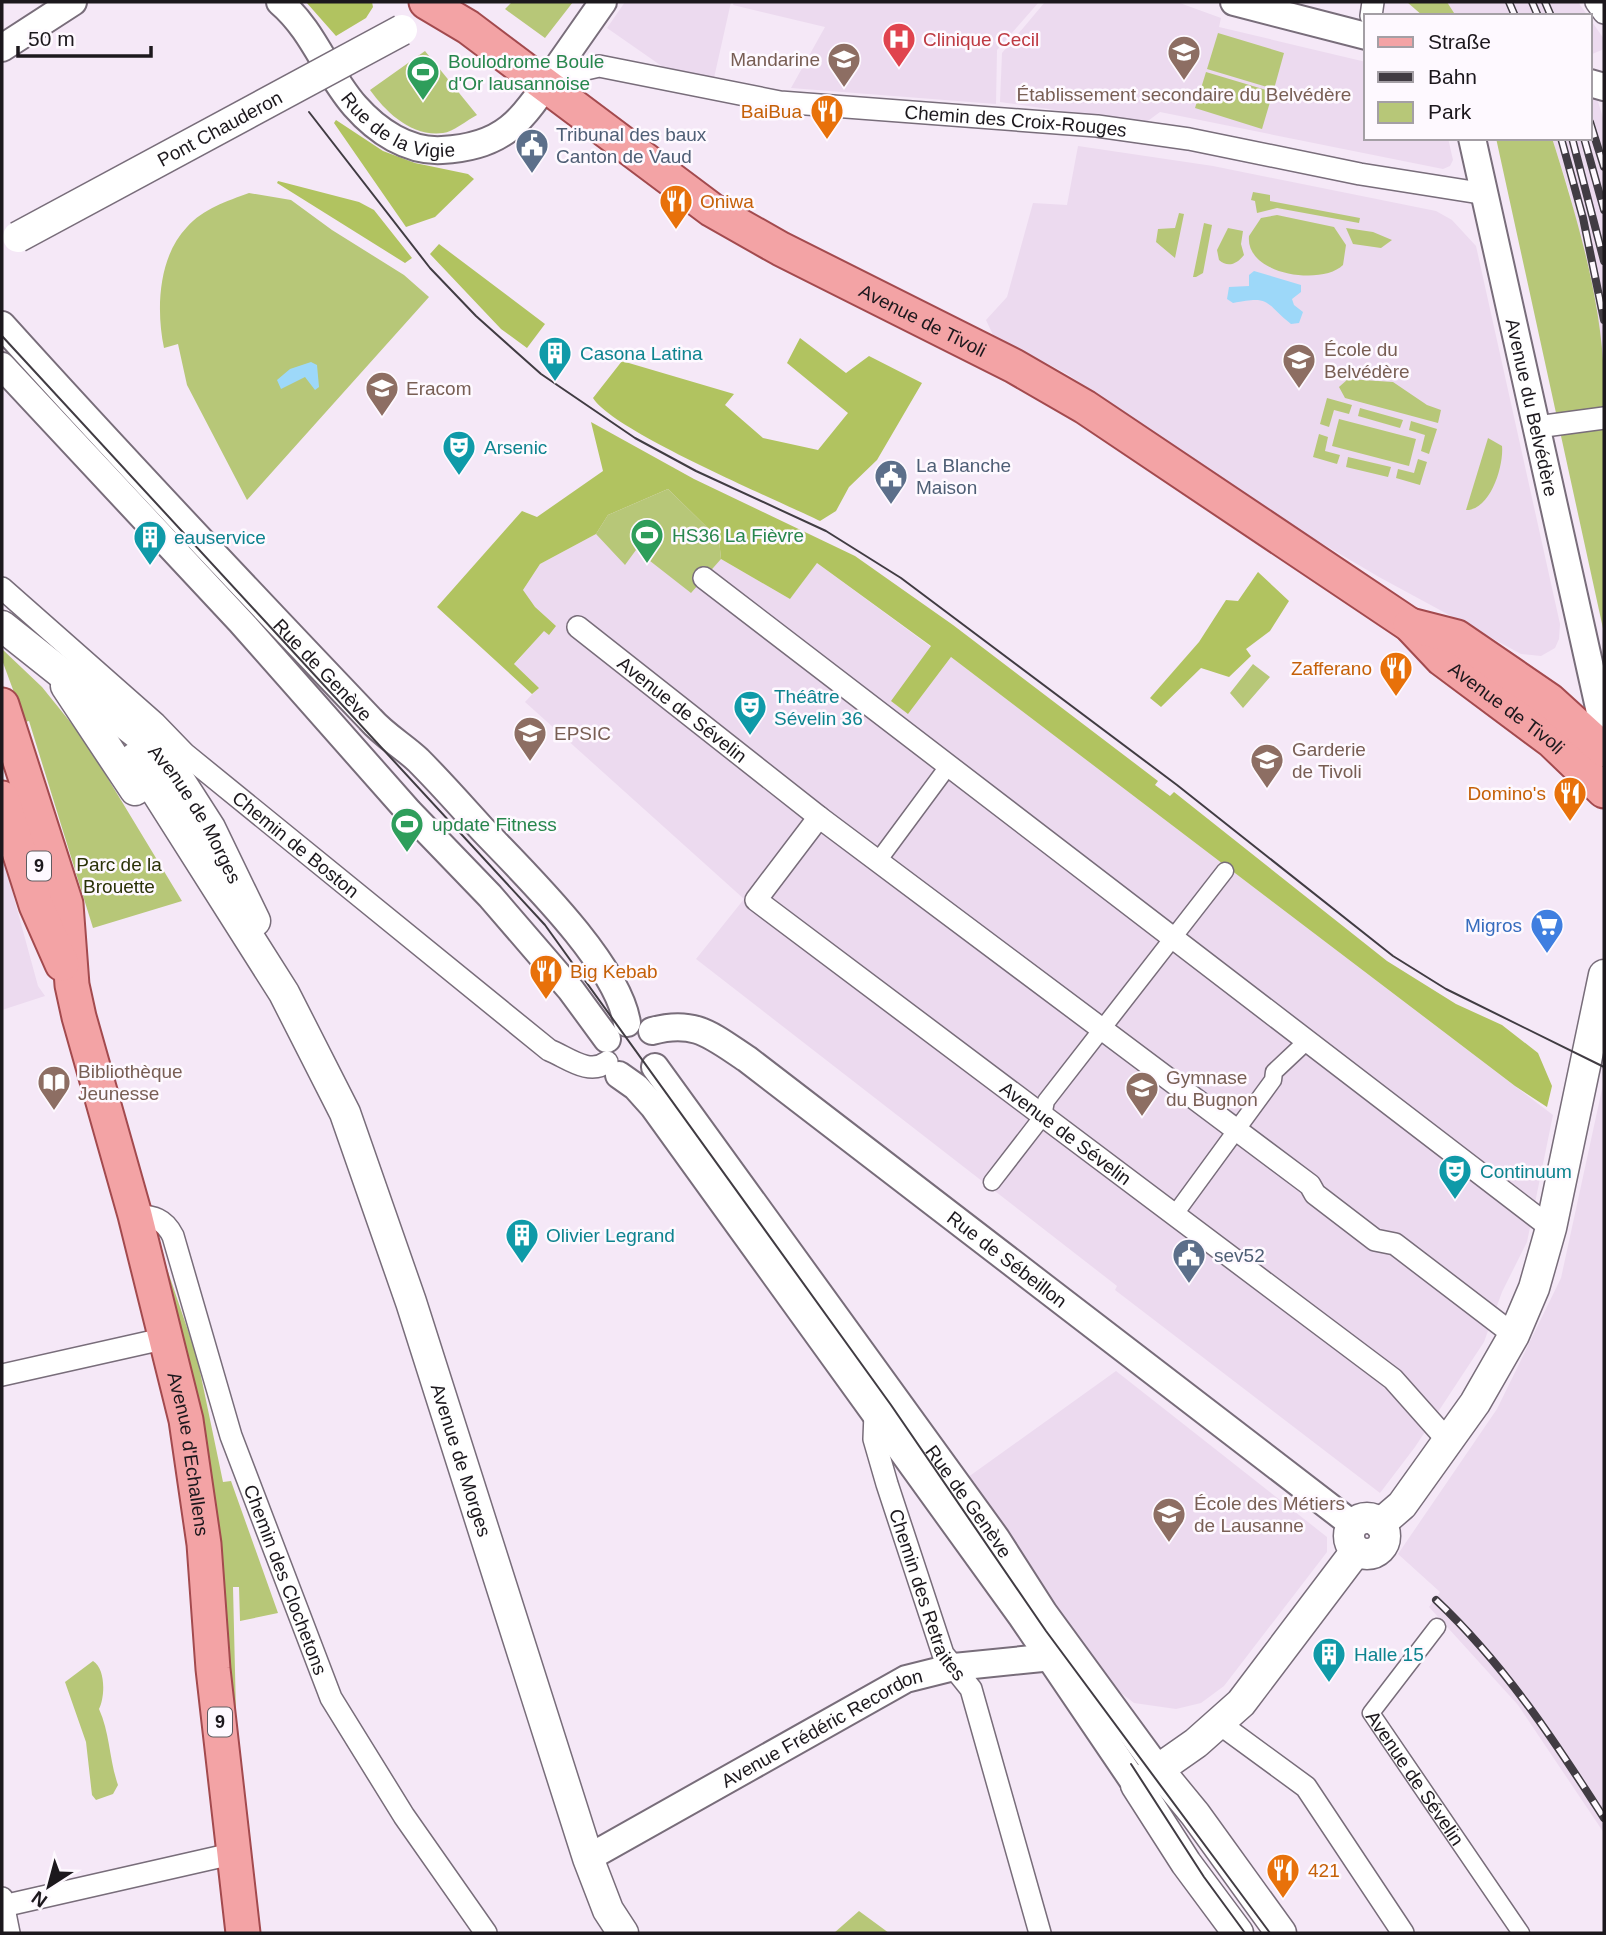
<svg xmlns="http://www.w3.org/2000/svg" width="1606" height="1935" font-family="Arial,sans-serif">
  <rect width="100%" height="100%" fill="#f5e8f7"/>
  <path fill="#ecdaef" d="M625 2H731L714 78 663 67 607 28Z
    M734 2H1039L997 50 996 104 791 88 825 27 733 5Z
    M1045 2H1177L1221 18 1219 27 1366 62V138H1448L1453 160 1450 166 1443 169 1160 112 1145 123 1000 102 1002 53Z
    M1447 2H1578L1588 16H1456Z
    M1590 19 1604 39V49L1590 55Z
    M1590 76 1604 121V375L1594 297 1569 191 1552 138H1590Z
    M1078 146 1213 166 1436 211 1452 220 1476 246 1560 624 1559 639 1555 648 1541 656 1521 654 1379 577 1306 534 1067 374 993 335 986 320 1007 297 1033 203 1067 205Z
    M608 515 719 539 721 559 790 599 817 563 931 647 908 714 951 657 1553 1115 1527 1242 1502 1292 1484 1342 1415 1447 1380 1493 1115 1290 1117 1286 696 959 744 899 525 702 538 688 514 665 544 630 523 590 540 564 596 534Z
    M2 854 38 986 45 996 2 1010Z
    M1604 1080V1833L1518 1705 1429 1607 1440 1592 1398 1554 1497 1409 1561 1278Z
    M1116 1371 1327 1537V1552L1224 1686 1201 1703 1176 1709 1134 1703 1117 1690 964 1480Z"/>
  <path fill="#b7c778" d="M512 2H573L545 38 505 9Z
    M1407 2H1447L1456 16H1423Z
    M1218 33 1284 53 1274 89 1207 69Z
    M425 51 477 115C467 120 453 132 443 133 411 137 386 112 370 90Z
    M1206 72 1273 92 1262 129 1195 108Z
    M1496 138H1552C1576 214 1601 297 1604 377 1606 462 1604 548 1604 633Z
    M1253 192 1270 195V201L1360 218 1359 223 1277 208 1257 213 1255 201 1251 200Z
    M249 193 291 200 332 230 404 275 429 297 247 500 187 385 178 344 164 348C156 310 158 257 187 227 203 209 227 201 249 193Z
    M1179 213 1184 214 1175 258 1156 242 1158 229 1175 228Z
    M1277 215 1334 227 1346 245 1343 265C1322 286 1245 275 1249 236L1261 218Z
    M1204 223 1212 225 1203 273 1196 277H1193Z
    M1228 228 1243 231 1241 244 1244 255C1237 264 1228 268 1219 260L1217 250Z
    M1346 228 1373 232 1392 240 1381 248 1353 244Z
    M1348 379 1393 382 1427 405 1441 410 1438 423 1345 398 1339 387Z
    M1327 398 1352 405 1349 414 1334 410 1329 427 1320 424Z
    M1360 408 1403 420 1400 428 1358 416Z
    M1339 419 1416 439 1409 466 1332 446Z
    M1411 421 1437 429 1429 454 1421 451 1425 435 1409 430Z
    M1319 434 1328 437 1325 451 1340 455 1337 464 1313 457Z
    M1488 438 1502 446C1504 466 1490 511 1466 510Z
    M1348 457 1391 467 1388 477 1346 467Z
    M1418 459 1427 462 1420 485 1396 478 1398 469 1414 473Z
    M668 489 719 539 721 559 691 593 636 550 625 565 596 534 608 515Z
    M2 649 42 687 84 739 182 901 93 928 29 721 25 722 2 660Z
    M1253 664 1270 677 1243 708 1230 693Z
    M164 1260 197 1357 223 1482 231 1481 278 1613 240 1621 239 1587H233L236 1713 159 1262Z
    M93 1661C106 1669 105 1697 99 1709 110 1733 109 1759 118 1785L113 1794 96 1800 92 1795 86 1742 65 1682Z
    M859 1911 889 1933H834Z"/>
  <path fill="#b1c360" d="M306 2H372L373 7 366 18 336 36Z
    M336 120 383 151 415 163 468 174 474 179 435 217 406 227 334 123Z
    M278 181 359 202 374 210 412 258 405 263 277 183Z
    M439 244 545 324 527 348 501 329 430 254Z
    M800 338 846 373 869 356 922 383 877 460 849 487 836 511 820 521C777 500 613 431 593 398L622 361 734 394 725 405 763 438 818 450 848 413 787 363Z
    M591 422 694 479 855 556 953 625 1158 781 1155 785 1170 796 1174 792 1387 961 1456 1004 1502 1025 1538 1053 1552 1086 1547 1107 1515 1086 951 657 908 714 891 701 931 646 817 563 790 599 721 559 719 539 668 489 608 515 596 534 540 564 523 590 535 607 556 626 549 635 544 631 514 664 539 688 532 694 437 607 522 511 537 517 603 471Z
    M1258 572 1289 601 1270 631 1246 649 1251 656 1229 677 1201 668 1161 707 1150 698 1199 642 1226 600 1238 601Z"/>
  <path fill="#9dd8f9" d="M1254 271 1301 285V292L1292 299 1294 305 1303 312 1299 323 1291 324C1264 303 1272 295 1233 303L1227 299 1229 287 1249 286V275Z
    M311 362 317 365 319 387 315 390 305 377 281 389 277 380 290 369Z"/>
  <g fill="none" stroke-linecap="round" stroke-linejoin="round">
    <path stroke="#d4c9d6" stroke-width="30" stroke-dasharray="30 15" stroke-linecap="butt" d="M93 709 135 758"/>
    <defs>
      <g id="pedestrian">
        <path d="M878 861 949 765"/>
        <path d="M992 1182 1043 1116 1046 1101 1225 871"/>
        <path d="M1175 1214 1273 1080 1274 1072 1308 1040"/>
        <path id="s1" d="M1437 1627 1371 1713 1521 1933"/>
      </g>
      <g id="minor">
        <path d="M1596 2 1604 13"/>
        <path d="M1371 16 1373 2"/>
        <path id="s2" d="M546 86 577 71 599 66 780 102 1097 126 1189 139 1360 174 1486 194"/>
        <path d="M1537 427 1604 418"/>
        <path d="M704 578 1551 1228"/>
        <path id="s3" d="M2 588 155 723 185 754 549 1050C567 1057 589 1076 607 1062"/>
        <path id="s4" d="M578 627 819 817 1310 1185 1315 1194 1375 1240 1395 1244 1514 1335"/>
        <path id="s5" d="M819 817 756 900 1393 1379 1449 1442"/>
        <path id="s6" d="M135 1215C154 1217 164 1218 173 1236L231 1436 331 1698 404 1816 486 1933"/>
        <path d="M2 1375 167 1338"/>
        <path id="s7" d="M875 1413 874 1439 887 1484 943 1654 971 1689 1040 1933"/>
        <path d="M1220 1724 1306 1787 1403 1933"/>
        <path d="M2 1898 9 1933"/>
        <path d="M3 1906 236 1853"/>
      </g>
      <g id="tertiary">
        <path id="s8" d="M280 2C314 31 326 73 355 106 377 131 408 152 442 150 504 147 522 121 554 72 570 49 587 25 603 2"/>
        <path d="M1234 2 1366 36"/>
        <path d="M2 48 73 2"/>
        <path d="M1590 83 1604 87"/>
        <path id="s9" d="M1472 138 1604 730"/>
        <path id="s10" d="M2 325C122 458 246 589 370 719 384 735 403 746 418 760 441 783 462 807 483 830 525 874 618 964 627 1023"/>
        <path d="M2 366 241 622 409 812 490 896 571 990 607 1039"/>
        <path id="s11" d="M652 1031C695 1019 712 1036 747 1059L1352 1524"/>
        <path id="s12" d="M655 1067 996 1538 1044 1613 1158 1769"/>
        <path d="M619 1075 636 1087 653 1106 1022 1617 1136 1785"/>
        <path id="s13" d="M588 1858 906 1679 954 1667 1062 1656"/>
      </g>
      <g id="secondary">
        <path id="s14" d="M2 626 148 742 176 775 210 828 255 921"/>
        <path d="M66 686 135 790"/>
        <path id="s15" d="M135 758 284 993 345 1113 411 1302 588 1858 608 1910 623 1933"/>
        <circle cx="1367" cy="1536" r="18"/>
        <path d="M1380 1524 1402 1505 1475 1403 1514 1335 1534 1288 1551 1228 1604 975"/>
        <path d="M1158 1769 1195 1814 1281 1933"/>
        <path d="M1238 1933 1186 1863 1136 1785 1196 1743 1241 1703 1356 1551"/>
      </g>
      <g id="primary">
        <path id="s16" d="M426 2 468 27 712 210 781 249 1014 366 1085 407 1410 625 1442 659 1552 741 1604 791"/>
        <path d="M1410 625 1457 637 1549 700 1604 750"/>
        <path id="s17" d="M2 705 66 904 72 985 79 1017 135 1215 186 1420 204 1544 213 1669 243 1933"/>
        <path d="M2 798 36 905 62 964"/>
      </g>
    </defs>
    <use href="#pedestrian" stroke="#786d7a" stroke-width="19"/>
    <use href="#minor" stroke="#786d7a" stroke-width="24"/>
    <use href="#tertiary" stroke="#786d7a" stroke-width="30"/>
    <use href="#secondary" stroke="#786d7a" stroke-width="33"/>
    <use href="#primary" stroke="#a34a4e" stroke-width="37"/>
    <use href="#pedestrian" stroke="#fff" stroke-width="16"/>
    <use href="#minor" stroke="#fff" stroke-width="21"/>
    <use href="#tertiary" stroke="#fff" stroke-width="26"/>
    <use href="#secondary" stroke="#fff" stroke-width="30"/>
    <use href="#primary" stroke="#f3a3a5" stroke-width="33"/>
    <path stroke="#413c43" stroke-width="2" d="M309 112 430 268 476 316 541 374 635 438 696 471 826 531 901 578 1177 785 1393 956 1446 989 1604 1067
      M2 336 545 925 891 1405 1046 1631 1270 1933
      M1131 1764 1204 1877 1245 1933"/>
    <defs>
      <path id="rail" d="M1509 2 1515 16
        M1532 2 1538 16
        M1545 2 1551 16
        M1590 122 1604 167
        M1561 138 1583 218 1604 320
        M1572 138 1604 261
        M1584 138 1604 210
        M1436 1600C1504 1664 1554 1740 1604 1818"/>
    </defs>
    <use href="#rail" stroke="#413c43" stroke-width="8"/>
    <use href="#rail" stroke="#fef9ff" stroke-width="5" stroke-dasharray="16" stroke-linecap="butt"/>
    <defs>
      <g id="secondary-bridge">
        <path id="s18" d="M18 237 402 30"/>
      </g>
    </defs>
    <use href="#secondary-bridge" stroke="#786d7a" stroke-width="33" stroke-linecap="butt"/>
    <use href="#secondary-bridge" stroke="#fff" stroke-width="30"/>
  </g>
  <defs>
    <symbol id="hospital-pin" viewBox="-11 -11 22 30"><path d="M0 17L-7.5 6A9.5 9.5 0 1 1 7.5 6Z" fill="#e0444e" stroke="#fef9ff"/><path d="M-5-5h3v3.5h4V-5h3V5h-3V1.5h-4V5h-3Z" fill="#fff"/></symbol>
    <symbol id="school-pin" viewBox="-11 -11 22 30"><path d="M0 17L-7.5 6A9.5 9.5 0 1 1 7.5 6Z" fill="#8d6e63" stroke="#fef9ff"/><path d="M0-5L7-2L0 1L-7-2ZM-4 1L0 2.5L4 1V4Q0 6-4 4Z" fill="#fff"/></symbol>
    <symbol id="stadium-pin" viewBox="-11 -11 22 30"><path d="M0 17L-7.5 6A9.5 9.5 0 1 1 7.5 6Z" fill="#2e9e5b" stroke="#fef9ff"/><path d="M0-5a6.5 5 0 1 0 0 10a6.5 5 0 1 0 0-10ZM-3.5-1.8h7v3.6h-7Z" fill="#fff"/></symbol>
    <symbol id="restaurant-pin" viewBox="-11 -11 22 30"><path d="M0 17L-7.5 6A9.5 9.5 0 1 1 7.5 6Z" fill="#e8710a" stroke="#fef9ff"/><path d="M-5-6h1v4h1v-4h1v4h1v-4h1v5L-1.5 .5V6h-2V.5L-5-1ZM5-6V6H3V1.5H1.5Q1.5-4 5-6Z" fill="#fff"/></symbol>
    <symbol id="civic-pin" viewBox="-11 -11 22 30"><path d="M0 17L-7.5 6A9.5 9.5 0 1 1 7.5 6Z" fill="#5c6f8a" stroke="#fef9ff"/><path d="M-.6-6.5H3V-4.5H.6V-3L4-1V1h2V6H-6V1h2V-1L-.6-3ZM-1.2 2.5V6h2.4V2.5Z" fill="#fff"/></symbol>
    <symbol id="building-pin" viewBox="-11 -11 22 30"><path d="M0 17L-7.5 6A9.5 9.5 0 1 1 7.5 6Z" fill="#0f9aa8" stroke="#fef9ff"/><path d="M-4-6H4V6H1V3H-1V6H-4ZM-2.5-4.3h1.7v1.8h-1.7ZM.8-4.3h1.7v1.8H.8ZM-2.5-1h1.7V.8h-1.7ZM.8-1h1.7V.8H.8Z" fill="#fff"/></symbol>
    <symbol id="university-pin" viewBox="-11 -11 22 30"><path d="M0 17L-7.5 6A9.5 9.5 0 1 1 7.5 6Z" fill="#8d6e63" stroke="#fef9ff"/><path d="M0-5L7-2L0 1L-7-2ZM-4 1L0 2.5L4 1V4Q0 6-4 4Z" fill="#fff"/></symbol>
    <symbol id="theatre-pin" viewBox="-11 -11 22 30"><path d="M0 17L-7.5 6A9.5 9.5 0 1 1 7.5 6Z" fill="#0f9aa8" stroke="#fef9ff"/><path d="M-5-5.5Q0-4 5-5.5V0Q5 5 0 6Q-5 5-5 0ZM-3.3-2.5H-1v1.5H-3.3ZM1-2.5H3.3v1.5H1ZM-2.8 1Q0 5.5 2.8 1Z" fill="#fff"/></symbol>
    <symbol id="supermarket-pin" viewBox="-11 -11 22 30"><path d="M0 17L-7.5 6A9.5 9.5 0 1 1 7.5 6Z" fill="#3f7fe0" stroke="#fef9ff"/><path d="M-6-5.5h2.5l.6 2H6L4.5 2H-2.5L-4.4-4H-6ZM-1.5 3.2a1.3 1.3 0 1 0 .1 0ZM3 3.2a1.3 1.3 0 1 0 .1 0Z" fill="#fff"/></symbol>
    <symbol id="library-pin" viewBox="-11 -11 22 30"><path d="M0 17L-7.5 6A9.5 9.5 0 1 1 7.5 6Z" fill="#8d6e63" stroke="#fef9ff"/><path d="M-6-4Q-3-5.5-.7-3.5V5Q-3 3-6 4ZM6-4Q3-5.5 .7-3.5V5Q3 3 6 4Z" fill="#fff"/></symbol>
  </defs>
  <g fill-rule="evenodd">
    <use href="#hospital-pin" x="880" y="20" width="38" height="52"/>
    <use href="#school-pin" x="1165" y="33" width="38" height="52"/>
    <use href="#school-pin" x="825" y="40" width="38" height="52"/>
    <use href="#stadium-pin" x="404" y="53" width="38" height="52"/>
    <use href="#restaurant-pin" x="808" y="92" width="38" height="52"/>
    <use href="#civic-pin" x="513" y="126" width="38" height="52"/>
    <use href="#restaurant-pin" x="657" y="182" width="38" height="52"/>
    <use href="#building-pin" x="536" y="334" width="38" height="52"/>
    <use href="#school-pin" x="1280" y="341" width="38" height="52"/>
    <use href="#university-pin" x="363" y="369" width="38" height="52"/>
    <use href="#theatre-pin" x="440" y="428" width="38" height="52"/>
    <use href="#civic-pin" x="872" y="457" width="38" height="52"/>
    <use href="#stadium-pin" x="628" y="516" width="38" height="52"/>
    <use href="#building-pin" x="131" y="518" width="38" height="52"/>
    <use href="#restaurant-pin" x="1377" y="649" width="38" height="52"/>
    <use href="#theatre-pin" x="731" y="688" width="38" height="52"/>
    <use href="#university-pin" x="511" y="714" width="38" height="52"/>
    <use href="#school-pin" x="1248" y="741" width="38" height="52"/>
    <use href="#restaurant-pin" x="1551" y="774" width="38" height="52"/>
    <use href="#stadium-pin" x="388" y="805" width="38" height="52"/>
    <use href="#supermarket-pin" x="1528" y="906" width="38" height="52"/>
    <use href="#restaurant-pin" x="527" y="952" width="38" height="52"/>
    <use href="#library-pin" x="35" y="1063" width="38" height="52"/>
    <use href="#school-pin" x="1123" y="1069" width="38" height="52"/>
    <use href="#theatre-pin" x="1436" y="1152" width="38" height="52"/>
    <use href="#building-pin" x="503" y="1216" width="38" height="52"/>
    <use href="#civic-pin" x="1170" y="1236" width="38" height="52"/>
    <use href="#university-pin" x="1150" y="1495" width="38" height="52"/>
    <use href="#building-pin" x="1310" y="1635" width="38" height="52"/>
    <use href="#restaurant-pin" x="1264" y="1851" width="38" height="52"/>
  </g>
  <g text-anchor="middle" stroke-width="5" stroke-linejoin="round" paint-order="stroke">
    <g fill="#fef9ff" stroke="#605c61" stroke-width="2">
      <rect x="27" y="851.5" width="24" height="29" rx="5"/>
      <rect x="208" y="1707.5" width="24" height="29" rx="5"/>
    </g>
    <g font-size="18" font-weight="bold" fill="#1c181d">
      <text x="39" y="872">9</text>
      <text x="220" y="1728">9</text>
    </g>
    <g font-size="19" fill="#be3a42" stroke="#fef9ff" text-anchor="start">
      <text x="923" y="46">Clinique Cecil</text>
    </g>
    <g font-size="19" fill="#785e54" stroke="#fef9ff" text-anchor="start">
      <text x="820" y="66" text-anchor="end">Mandarine</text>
      <text x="1184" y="101" text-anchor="middle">Établissement secondaire du Belvédère</text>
      <text x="1324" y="356">École du<tspan x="1324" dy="22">Belvédère</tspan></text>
      <text x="406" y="395">Eracom</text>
      <text x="554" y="740">EPSIC</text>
      <text x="1292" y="756">Garderie<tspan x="1292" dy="22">de Tivoli</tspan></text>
      <text x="78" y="1078">Bibliothèque<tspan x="78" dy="22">Jeunesse</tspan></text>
      <text x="1166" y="1084">Gymnase<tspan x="1166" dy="22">du Bugnon</tspan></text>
      <text x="1194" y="1510">École des Métiers<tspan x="1194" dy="22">de Lausanne</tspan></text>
    </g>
    <g font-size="19" fill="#27864d" stroke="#fef9ff" text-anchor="start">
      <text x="448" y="68">Boulodrome Boule<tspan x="448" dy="22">d'Or lausannoise</tspan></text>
      <text x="672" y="542">HS36 La Fièvre</text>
      <text x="432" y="831">update Fitness</text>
    </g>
    <g font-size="19" fill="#c56008" stroke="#fef9ff" text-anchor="end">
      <text x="802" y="118">BaiBua</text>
      <text x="700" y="208" text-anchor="start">Oniwa</text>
      <text x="1372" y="675">Zafferano</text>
      <text x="1546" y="800">Domino's</text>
      <text x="570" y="978" text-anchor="start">Big Kebab</text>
      <text x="1308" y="1877" text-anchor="start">421</text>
    </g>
    <g font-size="19" fill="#1c181d" stroke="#fef9ff">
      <text dy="7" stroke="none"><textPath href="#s8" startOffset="178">Rue de la Vigie</textPath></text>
      <text dy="7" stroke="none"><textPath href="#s2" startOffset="478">Chemin des Croix-Rouges</textPath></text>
      <text dy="7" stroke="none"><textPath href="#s18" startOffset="229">Pont Chauderon</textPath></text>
      <text dy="7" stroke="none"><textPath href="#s16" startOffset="592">Avenue de Tivoli</textPath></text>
      <text dy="7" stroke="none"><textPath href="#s9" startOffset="276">Avenue du Belvédère</textPath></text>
      <text dy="7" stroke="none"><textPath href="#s10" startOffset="471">Rue de Genève</textPath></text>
      <text dy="7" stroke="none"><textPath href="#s4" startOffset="133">Avenue de Sévelin</textPath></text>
      <text dy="7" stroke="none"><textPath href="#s16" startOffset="1295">Avenue de Tivoli</textPath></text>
      <text dy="7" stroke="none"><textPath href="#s14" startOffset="273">Avenue de Morges</textPath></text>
      <text dy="7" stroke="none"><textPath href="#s3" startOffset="390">Chemin de Boston</textPath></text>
      <text dy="7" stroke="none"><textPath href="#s5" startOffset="492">Avenue de Sévelin</textPath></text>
      <text dy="7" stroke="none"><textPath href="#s11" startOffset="432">Rue de Sébeillon</textPath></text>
      <text dy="7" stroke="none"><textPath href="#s17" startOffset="774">Avenue d'Echallens</textPath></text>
      <text dy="7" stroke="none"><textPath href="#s15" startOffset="779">Avenue de Morges</textPath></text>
      <text dy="7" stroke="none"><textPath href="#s12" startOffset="536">Rue de Genève</textPath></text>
      <text dy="7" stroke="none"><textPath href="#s6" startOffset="408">Chemin des Clochetons</textPath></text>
      <text dy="7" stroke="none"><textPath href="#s7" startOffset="191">Chemin des Retraites</textPath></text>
      <text dy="7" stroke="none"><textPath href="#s13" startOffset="268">Avenue Frédéric Recordon</textPath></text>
      <text dy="7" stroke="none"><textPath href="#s1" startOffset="187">Avenue de Sévelin</textPath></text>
    </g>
    <g font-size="19" fill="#4e5e75" stroke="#fef9ff" text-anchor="start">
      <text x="556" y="141">Tribunal des baux<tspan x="556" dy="22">Canton de Vaud</tspan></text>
      <text x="916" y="472">La Blanche<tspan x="916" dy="22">Maison</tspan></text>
      <text x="1214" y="1262">sev52</text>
    </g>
    <g font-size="19" fill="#0d838f" stroke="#fef9ff" text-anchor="start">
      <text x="580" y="360">Casona Latina</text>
      <text x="484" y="454">Arsenic</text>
      <text x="174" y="544">eauservice</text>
      <text x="774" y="703">Théâtre<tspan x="774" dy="22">Sévelin 36</tspan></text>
      <text x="1480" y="1178">Continuum</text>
      <text x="546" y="1242">Olivier Legrand</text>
      <text x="1354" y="1661">Halle 15</text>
    </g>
    <g font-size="19" fill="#2b3207" stroke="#fef9ff">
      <text x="119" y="871">Parc de la<tspan x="119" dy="22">Brouette</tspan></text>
    </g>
    <g font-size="19" fill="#366cbe" stroke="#fef9ff" text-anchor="end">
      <text x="1522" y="932">Migros</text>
    </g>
  </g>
  <rect width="1606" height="1935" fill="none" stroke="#1c181d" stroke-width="7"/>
  <rect x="1364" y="14" width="228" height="126" fill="#fef9ff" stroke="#a49fa5" stroke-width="2"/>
  <rect x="1378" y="37" width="35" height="10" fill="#f3a3a5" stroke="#a49fa5" stroke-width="2"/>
  <text x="1428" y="49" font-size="21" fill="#1c181d">Straße</text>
  <rect x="1378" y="72" width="35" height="10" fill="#413c43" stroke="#a49fa5" stroke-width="2"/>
  <text x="1428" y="84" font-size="21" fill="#1c181d">Bahn</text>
  <rect x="1378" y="102" width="35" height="21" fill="#b7c778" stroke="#a49fa5" stroke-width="2"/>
  <text x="1428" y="119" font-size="21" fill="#1c181d">Park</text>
  <g transform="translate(49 1886) rotate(216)" stroke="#fef9ff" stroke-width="5" paint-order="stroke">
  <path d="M0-5L12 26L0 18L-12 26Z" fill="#1c181d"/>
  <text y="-10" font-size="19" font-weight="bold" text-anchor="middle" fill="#1c181d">N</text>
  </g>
  <path d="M18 46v10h133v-10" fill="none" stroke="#1c181d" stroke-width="3.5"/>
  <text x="28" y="46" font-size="21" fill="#1c181d" stroke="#fef9ff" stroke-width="5" paint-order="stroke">50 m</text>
</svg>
